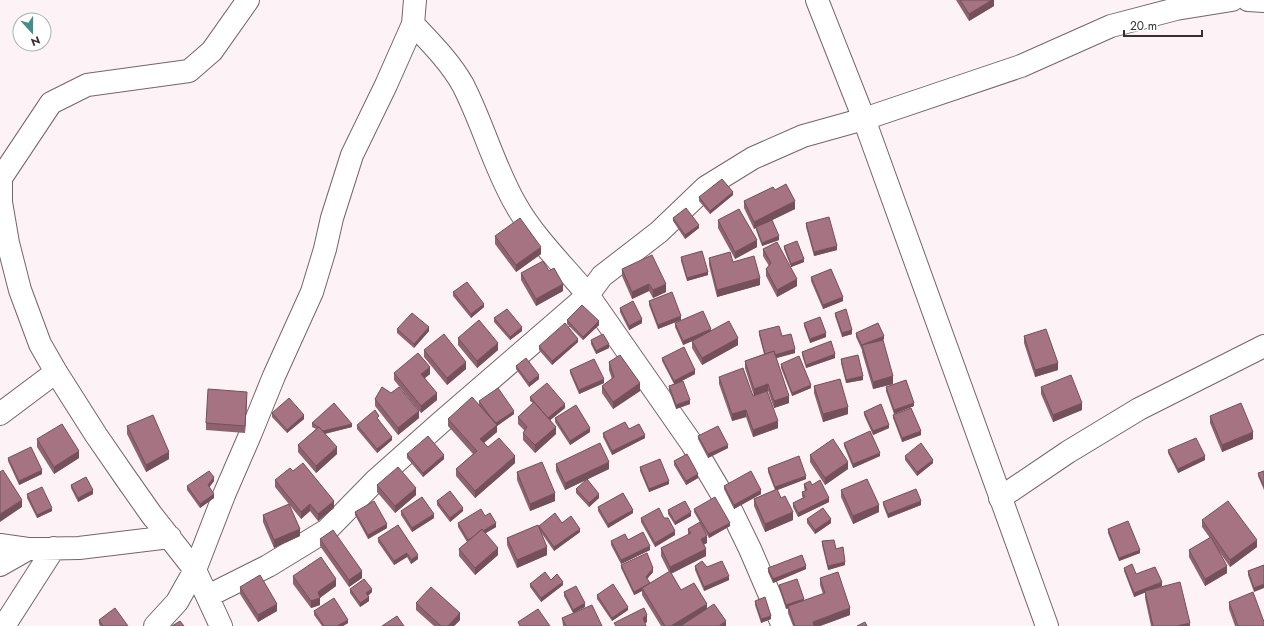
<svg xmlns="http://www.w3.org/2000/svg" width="1264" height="626" font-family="Jost,sans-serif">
  <rect width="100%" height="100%" fill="#fdf2f5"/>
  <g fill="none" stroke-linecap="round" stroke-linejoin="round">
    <defs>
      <path id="street" d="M415 0 413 24C431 43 450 62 463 85 483 124 494 167 516 205 534 237 564 266 588 295L692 444 730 508 750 549 783 626
        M1248 0 1264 1
        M0 414 56 372
        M1000 498 1068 452 1139 409 1264 346
        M0 545 28 549 79 548 170 537
        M0 565 28 549
        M208 596 268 566 327 530 376 480 439 424 588 295 602 276 659 232 706 187 753 158 803 136 864 119 1021 66 1111 26 1176 9 1232 0
        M4 626 54 548
        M155 626 177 602 195 570 224 495 250 435 274 376 312 292 325 249 332 218 352 155 386 85 413 24
        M221 626 195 570 151 514 125 477 96 435 56 372 40 344 20 290 8 243 1 202V178L51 103 87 85 189 71 212 51 248 0"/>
      <path id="secondary" d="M817 0 864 119 1047 626"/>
    </defs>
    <use href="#street" stroke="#756569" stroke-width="24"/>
    <use href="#secondary" stroke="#756569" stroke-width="24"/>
    <use href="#street" stroke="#fff" stroke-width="22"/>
    <use href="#secondary" stroke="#fff" stroke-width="22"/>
  </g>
  <path fill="#8e636f" d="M956 0H994V6L969 21Z
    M775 190 795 209 766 223 779 240 762 246 756 230V228L754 229 744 208V201Z
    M733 195 710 214 699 201V197Z
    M673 218 699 228 685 239 673 221Z
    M718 220 757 247 735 259 718 228Z
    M806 223 837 250 814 256 806 227Z
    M495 236 541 254 516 272 495 244Z
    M784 246 804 262 791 267 784 249Z
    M763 249 797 286 777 297 766 276V269L769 266 763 256Z
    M681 257 708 275 687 281 681 261Z
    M709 258 760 285 717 297 709 265Z
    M622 269 666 292 653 298 649 291 632 299 622 276Z
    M521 273 563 291 536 306 521 280Z
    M811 277 843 301 823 309 811 281Z
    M453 292 484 307 471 318 453 296Z
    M649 301 681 320 658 329 649 305Z
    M620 308 642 323 629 330 620 312Z
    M835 313 852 334 842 337 835 316Z
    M494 318 522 331 510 340 494 322Z
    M567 320 599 325 583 340 567 324Z
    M675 323 711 331 738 345 702 365 692 348V341L683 345 675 327Z
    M804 323 826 337 810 343 804 326Z
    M397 329 429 331 414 348 397 333Z
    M759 331 782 336 795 353 776 358 789 403 774 408 768 391H767L778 428 753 437 746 417 732 421 719 384V377L753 396H754L745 368V361L764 354 759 335Z
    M856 333 884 339 883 340 893 384 873 389 862 352V350L856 337Z
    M1024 336 1058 370 1035 377 1024 343Z
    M458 338 498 350 477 368 458 345Z
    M591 340 609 348 596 354 591 344Z
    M578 342 552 365 539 350V346Z
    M424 350 466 369 447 385 424 357Z
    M802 352 835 358 806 368 802 355Z
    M662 358 695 374 676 384 690 404 676 409 669 390V386L674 384 662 361Z
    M841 359 863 380 846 383 841 363Z
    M609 362 640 391 613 409 602 393V386L612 379 609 370Z
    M781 364 811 388 792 396 781 368Z
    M516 366 539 379 529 387 516 369Z
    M570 370 604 383 579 394 570 373Z
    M394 373 430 374 425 378 437 400 421 413 394 380Z
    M814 386 848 414 823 422 814 393Z
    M886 387 914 406 894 414 886 391Z
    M1041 387 1082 410 1053 422 1041 394Z
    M530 397 565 408 550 420 556 434 535 453 523 440V433L525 431 518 424V417L533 403 530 401Z
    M247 399 245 433 206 430V423Z
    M375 399 419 418 398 435 375 406Z
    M479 401 514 414 497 426V432L484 443 488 447 515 463 475 498 456 476V469L473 454 448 426V419L479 404Z
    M864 412 889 428 873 435 864 415Z
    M272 413 304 419 287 433 272 417Z
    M893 415 921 435 902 442 893 418Z
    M1210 416 1253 439 1222 452 1210 423Z
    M555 418 590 432 570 445 555 422Z
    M379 419V420L392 440 377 453 357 429V425Z
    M312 423 352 427 325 434 337 454 316 473 298 452V445L316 429 312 427Z
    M127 426 169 459 146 472 127 434Z
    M629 429 645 438 612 455 603 437V433Z
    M698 436 728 448 708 458 698 439Z
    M37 439 79 458 54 474 37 447Z
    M844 443 880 456 853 468 844 446Z
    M1168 450 1205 460 1178 473 1168 453Z
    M407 454 444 459 423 477 407 458Z
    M810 455 848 469 825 485 810 462Z
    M905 456 933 463 917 476 905 460Z
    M8 458 42 474 19 485 8 461Z
    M674 461 698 478 686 485 674 465Z
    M556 464 609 469 565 490 556 471Z
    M640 467 669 484 649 492 640 471Z
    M768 468 806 479 777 490 781 498 793 520 765 532 754 506V499L775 490 768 472Z
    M293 471 334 508 318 521 310 511 301 519 275 487V480Z
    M1264 471V490L1258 476V473Z
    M517 472 555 501 530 511 517 480Z
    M214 481 209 487 214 498 200 508 187 490V486Z
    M804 484 812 485 829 502 798 517 793 507V503L803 498 802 496V492L805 491 804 488Z
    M71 485 93 494 78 502 71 488Z
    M377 485 416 495 395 513 377 492Z
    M724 486 761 494 734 509 724 489Z
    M576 489 599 498 589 507 576 493Z
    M841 490 879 512 853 524 841 497Z
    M27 494 52 511 37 518 27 498Z
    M437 501 463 511 450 522 437 505Z
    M883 502 921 505 888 518 883 505Z
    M598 507 633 513 608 528 598 511Z
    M694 509 730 526 709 538 694 512Z
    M668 510 691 516 675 525 668 514Z
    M401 511 434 518 412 532 401 515Z
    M355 512 387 528 368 539 355 515Z
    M263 515 300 536 274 548 263 522Z
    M485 516 496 527 485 533 498 555 475 575 459 556V549L467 542 458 527V523Z
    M641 518H664L675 535 655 547 641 522Z
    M807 519 831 523 815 534 807 523Z
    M1202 520 1257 547 1230 567 1218 550 1227 573 1205 586 1189 557V550L1210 538 1202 527Z
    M562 523 580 532 554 551 540 531 547 555 517 568 507 545V538L539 528V526Z
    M688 529 707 543 704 544 706 556 671 574 681 590 707 609 726 626H661L642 595V591L634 595 621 568V565L653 572 647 579 650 583 669 572 661 556V548L688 535Z
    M1108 529 1140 553 1119 561 1108 533Z
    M378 538 418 559 411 564 407 557 394 565 378 542Z
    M320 539 362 578 349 587 320 546Z
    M628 540 650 550 621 564 611 545V541Z
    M822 541 836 549 845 565 828 570 822 545Z
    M1264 565 1254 592 1248 575V571Z
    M695 566 707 567 729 580 704 591 695 570Z
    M768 568 806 569 773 583 768 572Z
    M1124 568 1136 574 1162 586 1154 589 1190 626H1151L1145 598V592L1134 597 1124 571Z
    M293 576 336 586 320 598V605L311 608 293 584Z
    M820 578 850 615 820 626H793L788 613V608L786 609 779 588V585L804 601 823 594 820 585Z
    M551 580 563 585 541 602 530 587V584Z
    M240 587 277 611 258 622 240 594Z
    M350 589 372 592 368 596 369 601 360 607 350 593Z
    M564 592 585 607 573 613 564 596Z
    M597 595 628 610 612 621 597 599Z
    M755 601 771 619 761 623 755 605Z
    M1229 602 1264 626H1235L1229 609Z
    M416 603 460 620 454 626H434L416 610Z
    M314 611 348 623 343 626H322L314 615Z
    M562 618 602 626H563Z
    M99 620 128 626H100L99 624Z"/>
  <path fill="#74505a" d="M992 0H994V6L969 21V14Z
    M733 192V195L710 214V211Z
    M795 201V209L754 229V222Z
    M699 225V228L685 239V235Z
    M779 236V240L762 246V243Z
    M757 240V247L735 259V252Z
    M837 246V250L814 256V252Z
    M541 247V254L516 272V265Z
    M804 259V262L791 267V264Z
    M708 272V275L687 281V278Z
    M760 278V285L717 297V290Z
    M797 279V286L777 297V290Z
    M563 284V291L536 306V299Z
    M649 284V291L632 299V292Z
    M666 284V292L653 298V290Z
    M843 297V301L823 309V305Z
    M484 304V307L471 318V314Z
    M681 316V320L658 329V325Z
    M642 319V323L629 330V326Z
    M599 321V325L583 340V337Z
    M429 327V331L414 348V344Z
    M522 327V331L510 340V337Z
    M711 329V333L683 345V341Z
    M852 330V334L842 337V333Z
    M826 333V337L810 343V339Z
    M884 336V339L863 349 862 346Z
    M738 338V345L702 365V358Z
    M578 339V342L552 365V361Z
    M498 343V350L477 368V361Z
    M609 344V348L596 354V351Z
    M795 349V353L766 361V357Z
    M835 354V358L806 368V365Z
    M466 362V369L447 385V378Z
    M1058 363V370L1035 377V370Z
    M430 367V374L421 381V374Z
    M695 370V374L674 385V381Z
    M539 375V379L529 387V383Z
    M863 376V380L846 383V380Z
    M893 376V384L873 389V382Z
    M604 379V383L579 394V390Z
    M640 383V391L613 409V402Z
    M768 384V391L754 396V389Z
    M811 385V388L792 396V393Z
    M247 392V399L245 433V426Z
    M437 393V400L421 413V406Z
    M789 396V403L774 408V401Z
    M690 400V404L676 409V405Z
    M914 403V406L894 414V410Z
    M1082 403V410L1053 422V415Z
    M565 404V408L548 422V418Z
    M848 407V414L823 422V414Z
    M746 410V417L732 421V414Z
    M419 411V418L398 435V428Z
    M514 411V414L497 426V432L480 446V439L495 424Z
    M304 415V419L287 433V430Z
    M778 421V428L753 437V430Z
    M352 424V427L323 434V431Z
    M889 425V428L873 435V431Z
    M556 427V434L535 453V445Z
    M590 428V432L570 445V441Z
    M921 431V435L902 442V438Z
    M1253 432V439L1222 452V445Z
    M645 435V438L612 455V451Z
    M392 437V440L377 453V449Z
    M728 445V448L708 458V454Z
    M337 447V454L316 473V466Z
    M79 451V458L54 474V467Z
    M169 452V459L146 472V465Z
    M880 453V456L853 468V464Z
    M444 455V459L423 477V473Z
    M515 456V463L475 498V491Z
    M1205 456V460L1178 473V469Z
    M933 460V463L917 476V472Z
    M609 462V469L565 490V483Z
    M848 462V469L825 485V478Z
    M42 470V474L19 485V481Z
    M698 474V478L686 485V481Z
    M806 476V479L775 491V487Z
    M214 477V481L208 489V485Z
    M669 481V484L649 492V489Z
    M416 488V495L395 513V506Z
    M93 490V494L78 502V498Z
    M761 490V494L734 509V505Z
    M555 493V501L530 511V504Z
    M214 494V498L200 508V504Z
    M599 494V498L589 507V503Z
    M829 498V502L798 517V513Z
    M22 500V507L0 522V514Z
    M334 501V508L318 521V514Z
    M921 501V505L888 518V514Z
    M310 504V511L301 519V512Z
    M879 505V512L853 524V516Z
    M52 508V511L37 518V515Z
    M463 508V511L450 522V518Z
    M633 510V513L608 528V524Z
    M691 512V516L675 525V522Z
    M793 512V520L765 532V524Z
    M434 514V518L412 532V528Z
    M831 519V523L815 534V530Z
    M496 523V527L468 544V540Z
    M730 523V526L709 538V534Z
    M387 524V528L368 539V535Z
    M300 529V536L274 548V540Z
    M580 529V532L554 551V547Z
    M675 531V535L655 547V543Z
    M707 536V543L701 546V539Z
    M1257 540V547L1230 567V560Z
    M650 546V550L621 564V560Z
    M547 547V555L517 568V560Z
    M498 548V555L475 575V568Z
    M706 549V556L670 574V567Z
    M1140 550V553L1119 561V558Z
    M407 553V557L394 565V561Z
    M418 555V559L411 564V560Z
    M845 562V565L828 570V566Z
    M806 566V569L773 583V579Z
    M1227 566V573L1205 586V579Z
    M653 568V572L646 580V577Z
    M362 571V578L349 587V580Z
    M729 576V580L704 591V587Z
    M336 579V586L318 599V592Z
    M563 582V585L541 602V598Z
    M1162 582V586L1134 597V593Z
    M1264 584V588L1254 592V588Z
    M642 588V591L634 595V592Z
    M372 589V592L366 597V593Z
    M369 597V601L360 607V603Z
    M320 598V605L311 608V601Z
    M804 599V602L788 606V608L786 609V605Z
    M585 603V607L573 613V610Z
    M277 604V611L258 622V615Z
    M707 604V611L683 626H671Z
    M628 607V610L612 621V618Z
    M850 608V615L820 626H813V622Z
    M460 613V620L454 626H448Z
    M647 615V622L643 625V618Z
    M771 616V619L761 623V619Z
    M348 620V623L343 626H337Z
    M726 621V626H719Z
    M1190 623V626H1177Z"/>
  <path fill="#a57381" stroke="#74505a" d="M960 0H992L969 14Z
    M722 179 733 192 710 211 699 197Z
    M786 184 795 201 754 222 744 201 773 187 775 190Z
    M686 208 699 225 685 235 673 218Z
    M739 209 757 240 735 252 718 220Z
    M829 217 837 246 814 252 806 223Z
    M520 218 541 247 516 265 495 236Z
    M772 220 779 236 762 243 756 227Z
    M797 241 804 259 791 264 784 246Z
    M777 242 797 279 777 290 766 269 771 263 763 249Z
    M702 251 708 272 687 278 681 257Z
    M730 252 733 262 754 256 760 278 717 290 709 258Z
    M652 255 666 284 653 290 649 284 632 292 622 269Z
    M543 261 549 271 554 268 563 284 536 299 521 273Z
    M831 269 843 297 823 305 811 277Z
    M467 282 484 304 471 314 453 292Z
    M672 292 681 316 658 325 649 301Z
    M633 301 642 319 629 326 620 308Z
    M582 305 599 321 583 337 567 320Z
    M507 309 522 327 510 337 494 318Z
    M846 309 852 330 842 333 835 313Z
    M703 311 711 329 683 341 675 323Z
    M412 313 429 327 414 344 397 329Z
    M820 317 826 333 810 339 804 323Z
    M479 320 498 343 477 361 458 338Z
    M729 321 738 338 702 358 692 341Z
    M565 323 578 339 552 361 539 346Z
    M878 323 884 336 862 345V346L856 333Z
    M779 326 782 336 791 334 795 349 775 355 774 351 765 354 759 331Z
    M1046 329 1058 363 1035 370 1024 336Z
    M444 334 466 362 447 378 424 350Z
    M603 334 609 344 596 351 591 340Z
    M883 340 893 376 873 382 862 345Z
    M831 341 835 354 806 365 802 352Z
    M684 347 695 370 674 381 662 358Z
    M774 351 789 396 774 401 768 384 754 389 745 361Z
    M418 353 430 367 421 374 437 393 421 406 394 373Z
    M620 355 640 383 613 402 602 386 614 377 609 362Z
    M858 355 863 376 846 380 841 359Z
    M799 356 811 385 792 393 781 364Z
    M526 358 539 375 529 383 516 366Z
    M594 359 604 379 579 390 570 370Z
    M743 368 753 396 767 391 778 421 753 430 746 410 732 414 719 377Z
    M1071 375 1082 403 1053 415 1041 387Z
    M840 379 848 407 823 414 814 386Z
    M906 380 914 403 894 410 886 387Z
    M683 381 690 400 676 405 669 386Z
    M547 383 565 404 548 418 530 397Z
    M382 387 391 393 399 387 419 411 398 428 375 399Z
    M498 388 514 411 496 423 489 415 479 401Z
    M208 389 247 392 245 426 206 423Z
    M472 397 497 425 480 439 488 447 499 438 515 456 475 491 456 469 477 451 448 419Z
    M289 398 304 415 287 430 272 413Z
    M534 402 556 427 535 445 523 433 527 427 518 417Z
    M334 403 352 424 323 431 319 427H318L312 423Z
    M1241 403 1253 432 1222 445 1210 416Z
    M881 404 889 425 873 431 864 412Z
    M576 405 590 428 570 441 555 418Z
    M911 408 921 431 902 438 893 415Z
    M375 410 379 416 377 418 392 437 377 449 357 425Z
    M153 415 169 452 146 465 127 426Z
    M625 422 629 429 639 424 645 435 612 451 603 433Z
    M62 424 79 451 54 467 37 439Z
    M718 426 728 445 708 454 698 436Z
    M319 427 337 447 316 466 298 445Z
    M870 431 880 453 853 464 844 443Z
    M428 436 444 455 423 473 407 454Z
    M1196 438 1205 456 1178 469 1168 450Z
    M833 439 848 462 825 478 810 455Z
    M600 443 609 462 565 483 556 464Z
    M921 443 933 460 917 472 905 456Z
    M31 447 42 470 19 481 8 458Z
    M687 454 698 474 686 481 674 461Z
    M799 456 806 476 775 487 768 468Z
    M660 459 669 481 649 489 640 467Z
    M542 462 555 493 530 504 517 472Z
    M303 463 334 501 318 514 310 504 301 512 275 480 290 468 293 471Z
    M398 467 416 488 395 506 377 485Z
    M3 470 22 500 0 514V472Z
    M209 471 214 477 208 485 214 494 200 504 187 486Z
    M751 471 761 490 734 505 724 486Z
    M1264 471V486L1258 473Z
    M86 477 93 490 78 498 71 485Z
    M587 479 599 494 589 503 576 489Z
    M867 479 879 505 853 516 841 490Z
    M820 480 829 498 798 513 793 503 805 497 802 492 807 490 804 484 810 481 812 485Z
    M42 487 52 508 37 515 27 494Z
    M777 489 781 498 785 496 793 512 765 524 754 499Z
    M916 489 921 501 888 514 883 502Z
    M450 491 463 508 450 518 437 501Z
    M623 493 633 510 608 524 598 507Z
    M422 497 434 514 412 528 401 511Z
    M715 497 730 523 709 534 694 509Z
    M374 501 387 524 368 535 355 512Z
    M685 501 691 512 675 522 668 510Z
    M1228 501 1257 540 1230 560 1202 520Z
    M289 504 300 529 274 540 263 515Z
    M659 508 664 518H668L675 531 655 543 641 518Z
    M823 508 831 519 815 530 807 519Z
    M481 509 485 516 490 513 496 523 483 531 482 529 473 537 468 540 458 523Z
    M555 513 562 523 571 516 580 529 554 547 539 526Z
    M1128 521 1140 550 1119 558 1108 529Z
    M700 522 707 536 701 539 706 549 670 567 661 548 691 533 688 529Z
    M398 525 418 555 411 560 407 553 394 561 378 538Z
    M538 525 547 547 517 560 507 538Z
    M482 529 498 548 475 568 459 549Z
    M333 530 362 571 349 580 320 539Z
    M643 532 650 546 621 560 611 541 625 534 628 540Z
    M1211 537 1227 566 1205 579 1189 550Z
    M834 540 836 549 843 547 845 562 828 566 822 541Z
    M647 553 653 568 646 577 650 583 634 592 621 565Z
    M802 555 806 566 773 579 768 568Z
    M321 557 336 579 318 592 320 598 311 601 293 576Z
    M702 561 707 567 722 561 729 576 704 587 695 566Z
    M1132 564 1136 574 1155 567 1162 582 1134 593 1124 568Z
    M1264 565V584L1254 588 1248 571Z
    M670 571 681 590 694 583 707 604 671 626H665L642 588Z
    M545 572 551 580 557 574 563 582 541 598 530 584Z
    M838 572 850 608 813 622 814 626H795L788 606 825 593 820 578Z
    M260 575 277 604 258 615 240 587Z
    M364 579 372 589 366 593 369 597 360 603 350 589Z
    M797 579 804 599 786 605 779 585Z
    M1180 582 1190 623 1177 626H1153L1145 591Z
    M613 584 628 607 612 618 597 595Z
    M576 586 585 603 573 610 564 592Z
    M431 587 460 613 448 626H441L416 603Z
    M1253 592 1264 622V626H1238L1229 602Z
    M765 597 771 616 761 619 755 601Z
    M334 598 348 620 337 626H324L314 611Z
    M714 604 726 621 719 626H682V625Z
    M592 605 602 626H566L562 618Z
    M115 608 128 626H103L99 620Z
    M644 608 647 615 643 618 646 626H616L614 623Z
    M538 609 550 626H520L518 622Z
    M397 616 404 626H382Z
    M180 621 184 626H172Z
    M865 622 867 626H857Z"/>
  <g transform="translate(32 32) rotate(159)"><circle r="19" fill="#ffffff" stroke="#afacad"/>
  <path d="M0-3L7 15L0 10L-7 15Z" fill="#468d89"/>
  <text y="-6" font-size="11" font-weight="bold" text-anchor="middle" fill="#373032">N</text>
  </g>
  <path d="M1124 30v6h78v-6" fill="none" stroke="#373032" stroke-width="2"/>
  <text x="1130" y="30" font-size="12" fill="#373032" stroke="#ffffff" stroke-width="3" paint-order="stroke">20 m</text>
</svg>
